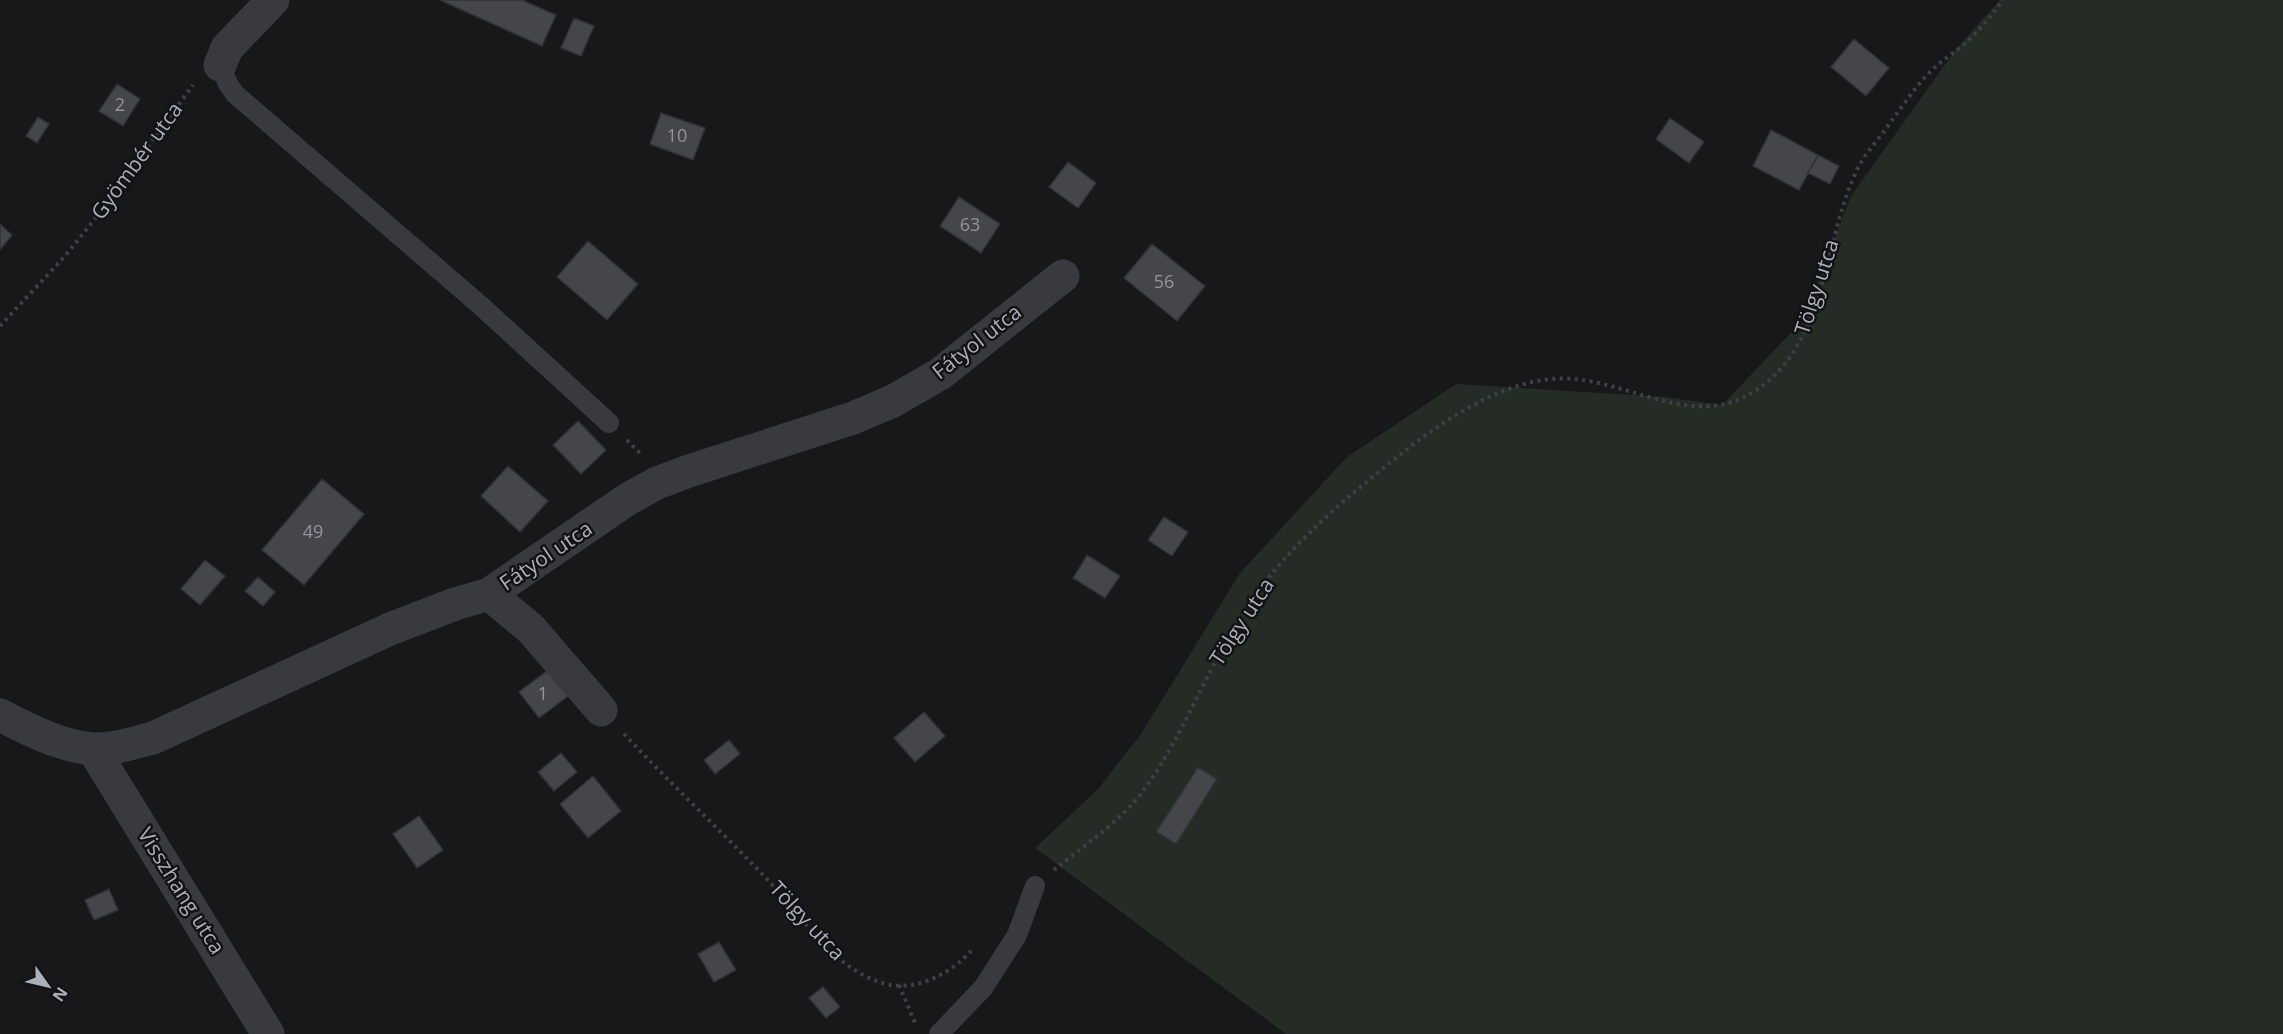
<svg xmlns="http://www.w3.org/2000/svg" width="2283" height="1034" font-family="'Open Sans',sans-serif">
  <rect width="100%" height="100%" fill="#18181a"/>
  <path fill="#242c25" d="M2000 0H2283V1034H1286L1035 848 1098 789 1141 734 1240 573 1347 457 1456 384 1665 397 1722 405 1803 320 1851 196 1957 48Z"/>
  <path fill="#45464a" stroke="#323236" stroke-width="1.5" d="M440 0H522L556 15 542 46Z
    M574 18 594 26 581 56 561 48Z
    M1854 39 1889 68 1866 96 1831 67Z
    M117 84 140 99 123 126 99 111Z
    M661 113 705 128 693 160 650 144Z
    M38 117 49 124 37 143 26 136Z
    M1670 118 1704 142 1689 163 1656 139Z
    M1771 130 1818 155 1799 190 1753 166Z
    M1818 155 1839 166 1830 184 1808 173Z
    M1068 162 1096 183 1078 208 1049 187Z
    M959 197 1000 224 981 253 940 226Z
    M0 224 12 235 0 250Z
    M588 241 638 284 607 320 557 277Z
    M1152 244 1205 286 1177 321 1124 278Z
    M578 421 606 450 581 474 553 445Z
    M508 466 548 501 520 532 481 496Z
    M322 479 364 514 304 585 262 550Z
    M1164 517 1188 532 1172 556 1148 540Z
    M1087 555 1120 576 1105 598 1073 578Z
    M205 560 225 576 200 605 181 589Z
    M258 577 275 592 263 606 245 591Z
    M548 670 568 696 539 718 519 692Z
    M924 712 945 736 915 762 894 738Z
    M729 740 740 754 715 774 704 760Z
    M561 753 577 772 554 791 538 772Z
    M1198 767 1217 779 1176 844 1156 832Z
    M593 776 621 811 588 838 560 804Z
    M419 816 443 850 417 868 393 834Z
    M109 889 118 910 94 920 85 900Z
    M719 942 736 970 714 982 698 954Z
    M823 987 840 1007 826 1018 809 998Z"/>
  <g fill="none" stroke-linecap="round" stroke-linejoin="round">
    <path stroke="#3f4145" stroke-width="4" stroke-dasharray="3 4.5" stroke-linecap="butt" d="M0 326 65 256 98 215 193 85
      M627 440 641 454
      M624 734C670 783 719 829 765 877 800 913 831 967 882 983 915 993 950 974 971 951
      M1054 870C1083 846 1120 822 1143 791 1182 738 1205 674 1240 618 1271 567 1317 523 1364 484 1416 441 1482 386 1551 379 1617 372 1687 431 1750 394 1830 347 1821 238 1860 164 1867 152 1877 141 1885 130 1899 111 1912 91 1928 74 1941 60 1958 51 1971 38 1983 26 1993 13 2003 0
      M899 985 915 1023"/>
    <path stroke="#393a3e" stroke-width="20" d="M220 65 228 84 235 94 480 305 609 423
      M939 1034 983 988 1017 935 1035 886"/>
    <path stroke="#393a3e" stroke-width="33" d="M220 65 227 48 273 0
      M489 594 531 629 601 710
      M0 715C29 730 60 746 93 749 113 750 133 743 153 738L390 629 455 604 489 594 628 499 657 483 689 471 853 418 893 401 940 374 1063 276
      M93 749 268 1034"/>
  </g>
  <g text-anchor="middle" stroke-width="5" stroke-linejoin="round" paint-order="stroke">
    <g font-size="18" fill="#92969c">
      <text x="120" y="111">2</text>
      <text x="677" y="142">10</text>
      <text x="970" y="231">63</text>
      <text x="1164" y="288">56</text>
      <text x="313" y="538">49</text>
      <text x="543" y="700">1</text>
    </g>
    <g font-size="21" fill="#abb0b8" stroke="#131315">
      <text transform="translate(137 161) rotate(-54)" y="7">Gyömbér utca</text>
      <text transform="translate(1817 287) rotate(-72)" y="7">Tölgy utca</text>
      <text transform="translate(977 342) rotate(-38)" y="7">Fátyol utca</text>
      <text transform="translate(546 556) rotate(-34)" y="7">Fátyol utca</text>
      <text transform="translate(1242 622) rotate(-57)" y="7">Tölgy utca</text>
      <text transform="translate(181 891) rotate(58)" y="7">Visszhang utca</text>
      <text transform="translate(807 921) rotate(47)" y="7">Tölgy utca</text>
    </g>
  </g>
  <g transform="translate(48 986) rotate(124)" stroke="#131315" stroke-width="4.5" paint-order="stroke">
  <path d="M0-4.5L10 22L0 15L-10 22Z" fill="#abb0b8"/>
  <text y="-9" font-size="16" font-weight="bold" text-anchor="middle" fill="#abb0b8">N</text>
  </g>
</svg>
